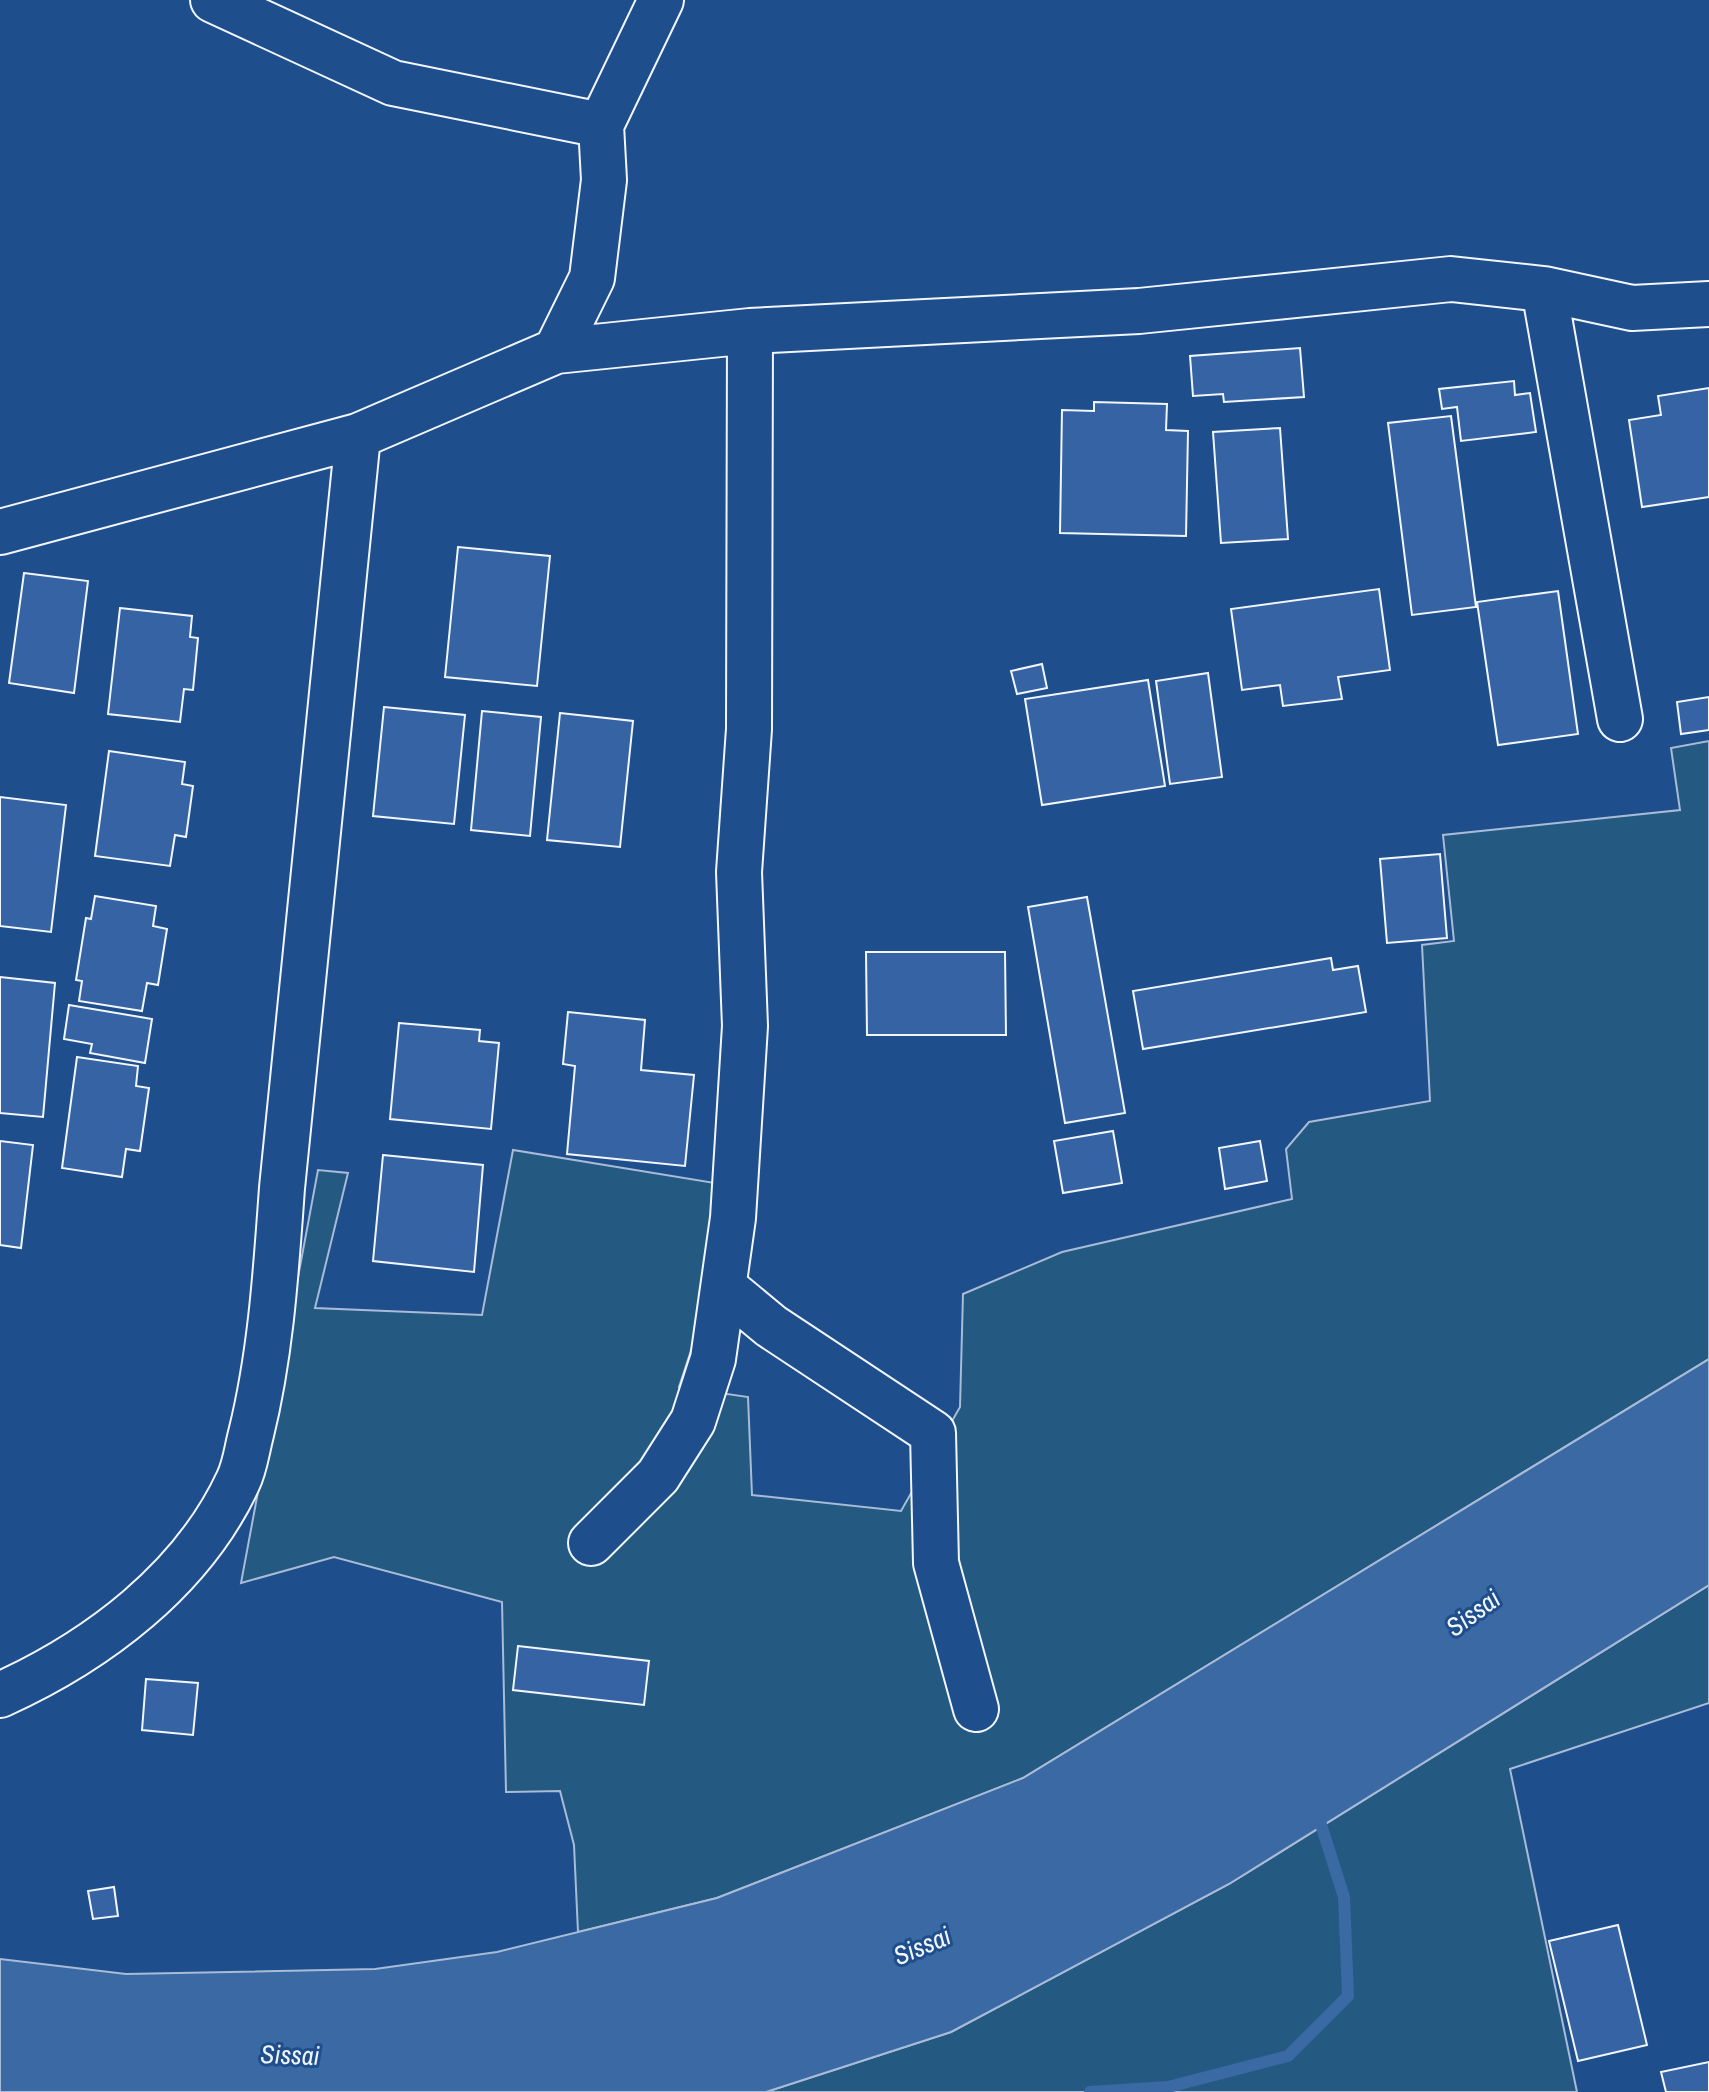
<svg xmlns="http://www.w3.org/2000/svg" width="1709" height="2092" font-family="'Archivo Narrow',sans-serif">
  <rect width="100%" height="100%" fill="#1f4e8c"/>
  <path fill="#245a82" stroke="#a8bbd7" stroke-width="2" d="M1709 741V1359L1023 1778 717 1898 578 1932 574 1845 560 1791 506 1792 502 1602 334 1557 241 1583 318 1170 348 1173 315 1308 482 1315 513 1150 721 1184 710 1293 679 1387 748 1397 752 1495 901 1511 960 1407 963 1294 1062 1252 1292 1199 1286 1149 1309 1122 1430 1101 1422 945 1454 941 1443 835 1680 810 1671 748Z
    M1709 1585V1703L1510 1769 1577 2092H766L951 2032 1229 1884Z"/>
  <path fill="#3b69a3" stroke="#a8bbd7" stroke-width="2" d="M1709 1359V1585L1229 1884 951 2032 766 2092H0V1959L126 1974 375 1969 497 1952 717 1898 1023 1778Z"/>
  <g fill="none" stroke-linecap="round" stroke-linejoin="round">
    <path stroke="#3b69a3" stroke-width="12" d="M1090 2092 1168 2087 1288 2056 1348 1996 1344 1897 1317 1812"/>
  </g>
  <path fill="#3563a3" stroke="#f2f6ff" stroke-width="2" d="M1300 348 1304 397 1224 402 1223 394 1193 396 1190 356Z
    M1514 381 1515 395 1530 393 1536 432 1461 441 1457 407 1442 409 1439 389Z
    M1709 388V497L1642 507 1629 420 1661 415 1658 396Z
    M1094 402 1167 404 1166 430 1188 431 1186 536 1060 533 1062 410 1094 411Z
    M1451 416 1476 607 1412 615 1388 423Z
    M1280 428 1288 539 1221 543 1213 432Z
    M458 547 550 556 537 686 445 677Z
    M24 573 88 581 74 693 9 683Z
    M1379 589 1390 670 1338 677 1342 699 1283 706 1280 685 1242 690 1231 609Z
    M1558 591 1578 734 1498 745 1477 602Z
    M120 608 192 616 190 637 198 638 193 690 184 689 180 722 108 714Z
    M1042 664 1047 688 1017 694 1011 671Z
    M1208 673 1222 777 1170 784 1156 681Z
    M1148 680 1165 786 1042 805 1025 699Z
    M1709 697V730L1681 734 1677 702Z
    M384 707 465 715 454 824 373 816Z
    M482 711 541 717 530 836 471 830Z
    M560 713 633 721 620 847 547 840Z
    M109 751 185 762 182 784 193 786 186 837 175 835 170 866 95 856Z
    M0 797 66 805 51 932 0 926Z
    M1440 854 1447 938 1387 943 1380 859Z
    M95 896 156 906 153 926 167 929 158 985 147 983 142 1011 79 1001 82 981 76 980 86 918 91 919Z
    M1087 897 1125 1113 1065 1123 1028 907Z
    M866 952H1005L1006 1035H867Z
    M1331 958 1333 970 1358 966 1366 1012 1143 1049 1133 991Z
    M0 977 55 983 43 1117 0 1113Z
    M69 1005 152 1019 145 1063 90 1053 92 1044 64 1039Z
    M568 1012 645 1020 641 1070 694 1075 685 1166 567 1154 575 1066 563 1064Z
    M399 1023 480 1030 479 1041 499 1043 491 1129 390 1119Z
    M77 1057 138 1066 136 1086 149 1088 140 1151 126 1149 122 1177 62 1168Z
    M1113 1131 1122 1183 1063 1193 1054 1141Z
    M0 1141 33 1145 21 1248 0 1245Z
    M1260 1141 1267 1181 1225 1189 1219 1148Z
    M383 1155 483 1165 474 1272 373 1261Z
    M518 1646 649 1661 644 1705 513 1690Z
    M146 1679 198 1683 193 1735 142 1730Z
    M114 1887 118 1916 93 1919 88 1891Z
    M1618 1925 1647 2045 1578 2061 1549 1941Z
    M1709 2062V2092H1666L1661 2072Z"/>
  <g fill="none" stroke-linecap="round" stroke-linejoin="round">
    <defs>
      <path id="minor" d="M213 0 393 83 601 125
        M1544 289 1620 719
        M556 351 592 278 604 180 601 125 661 0
        M0 532 358 436 556 351 750 331
        M724 1287 771 1326 933 1433 936 1563 976 1709
        M591 1543 658 1476 693 1421 713 1359 733 1218 745 1026 739 872 749 729 750 331 1139 311 1451 279 1544 289 1632 308 1709 304
        M0 1695C97 1651 192 1580 238 1481 245 1467 247 1449 251 1434 271 1353 276 1271 282 1188L358 436"/>
    </defs>
    <use href="#minor" stroke="#f2f6ff" stroke-width="48"/>
    <use href="#minor" stroke="#1f4e8c" stroke-width="44"/>
  </g>
  <g text-anchor="middle" stroke-width="6" stroke-linejoin="round" paint-order="stroke">
    <g font-size="26" font-style="italic" fill="#f2f6ff" stroke="#1f4e8c">
      <text transform="translate(1473 1613) rotate(-36)" y="9">Sissai</text>
      <text transform="translate(922 1946) rotate(-23)" y="9">Sissai</text>
      <text transform="translate(290 2055) rotate(2)" y="9">Sissai</text>
    </g>
  </g>
</svg>
